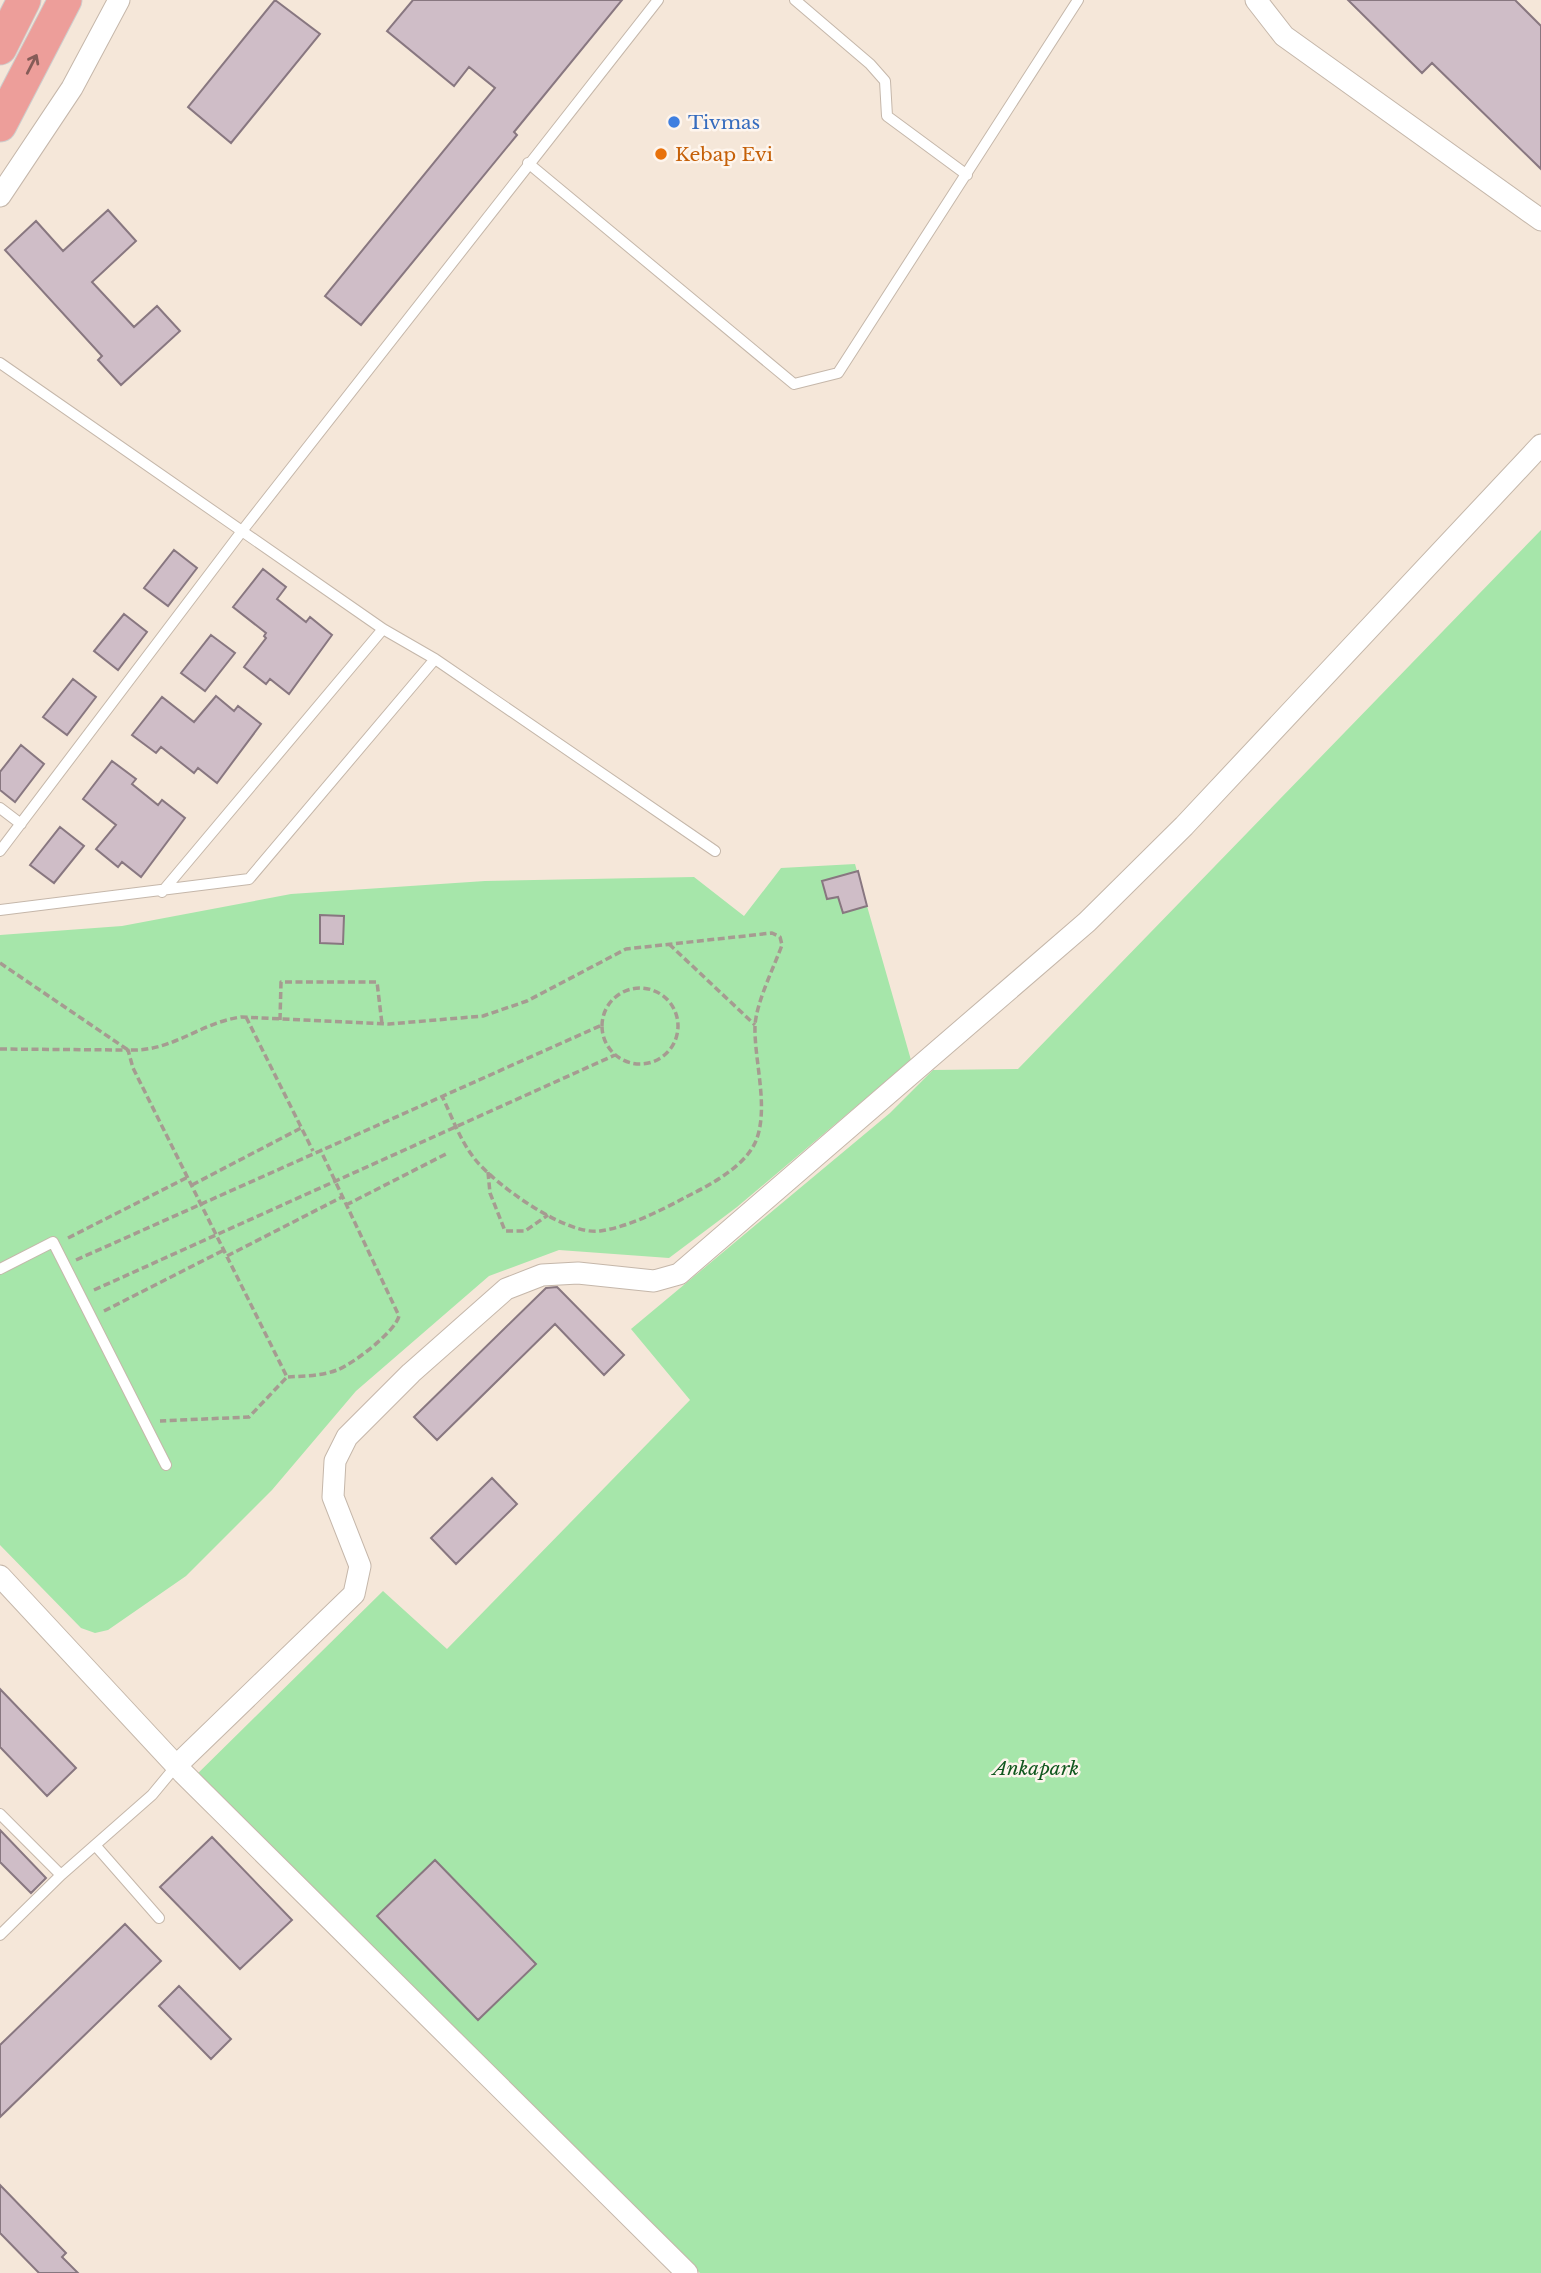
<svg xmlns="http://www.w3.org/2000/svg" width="1541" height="2273" font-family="'Libre Baskerville',serif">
  <rect width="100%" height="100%" fill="#f5e7d9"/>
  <path fill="#a6e6aa" d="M1541 530V2273H700L401 1998 185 1786 383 1591 447 1649 690 1400 631 1329 890 1113 933 1070 1018 1069Z
    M855 864 911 1060 737 1207 669 1258 559 1250 489 1276 356 1391 272 1490 186 1576 108 1630 95 1633 81 1628 0 1545V935L122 926 291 894 485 881 694 877 744 916 781 868Z"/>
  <path fill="#cfbdc7" stroke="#887780" stroke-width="2" d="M275 0 320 34 231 143 188 107Z
    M413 0H622L514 132 517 135 361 325 325 296 495 88 469 67 454 86 387 31Z
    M1348 0H1515L1541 26V169L1432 63 1422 73Z
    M108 210 136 241 92 282 134 327 157 306 180 331 121 385 98 360 102 356 5 250 36 221 63 251Z
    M174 550 197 568 168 606 144 588Z
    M263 569 286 587 277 599 306 622 310 617 332 635 289 694 270 679 266 684 244 667 266 638 264 636 266 633 233 607Z
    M124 614 147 632 118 670 94 651Z
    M211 635 235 653 205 691 181 673Z
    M73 679 96 697 67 735 43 717Z
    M216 696 234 711 238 706 261 724 217 783 198 768 194 773 161 747 156 753 132 735 162 697 194 722Z
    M21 745 44 764 15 802 0 790V772Z
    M112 761 136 779 132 784 158 805 162 800 185 818 141 877 122 862 118 867 96 849 116 825 83 799Z
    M60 827 84 846 54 883 30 865Z
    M858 871 867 906 843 913 838 897 827 899 822 881Z
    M320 915 344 916 343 944 320 943Z
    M557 1287 624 1355 604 1375 555 1324 437 1440 414 1417 546 1288Z
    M492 1478 517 1504 456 1564 431 1538Z
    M0 1689 76 1768 47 1796 0 1747Z
    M0 1830 46 1878 31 1893 0 1862Z
    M212 1837 292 1920 240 1969 160 1887Z
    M435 1860 536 1964 478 2020 377 1916Z
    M125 1924 161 1961 0 2117V2045Z
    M179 1986 231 2039 211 2059 159 2006Z
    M0 2185 66 2253 62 2257 78 2273H39L0 2233Z"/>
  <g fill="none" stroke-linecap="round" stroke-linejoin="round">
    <defs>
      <path id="service" d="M795 0 870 64 885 81 887 116 967 175
        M528 163 794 384 838 373 1078 0
        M0 363 383 629 435 659 715 851
        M0 808 21 824
        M0 851 242 531 658 0
        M162 892 383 629
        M0 910 249 879 435 659
        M0 1269 53 1242 166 1465
        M0 1814 61 1875
        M95 1845 159 1918
        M0 1935 61 1875 152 1795 176 1766"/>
      <path id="minor" d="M1256 0 1284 36 1541 220
        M0 196 72 88 119 0
        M0 1576 183 1773 687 2273
        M176 1766 354 1594 360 1566 333 1497 335 1461 347 1437 411 1373 506 1289 542 1275 578 1273 654 1281 679 1274 1087 922 1184 826 1541 445"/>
      <path id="primary" d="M0 48 24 0
        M0 125 65 0"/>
    </defs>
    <use href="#service" stroke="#c5b7aa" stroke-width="12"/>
    <use href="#minor" stroke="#c5b7aa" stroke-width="23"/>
    <use href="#primary" stroke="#cecdcc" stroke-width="35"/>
    <path stroke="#a69b91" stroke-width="3.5" stroke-dasharray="7 3.5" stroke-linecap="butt" d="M669 944 755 1025
      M0 963 128 1050C173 1052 199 1023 241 1017L389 1024 483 1016 527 1001 626 949 772 933 780 937 782 945C774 967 756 1003 755 1026 754 1061 770 1110 755 1143 743 1168 708 1186 684 1198 660 1211 628 1227 600 1231 566 1236 494 1184 474 1158 460 1140 452 1117 442 1096
      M602 1026a38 38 0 1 1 76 0a38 38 0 1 1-76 0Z
      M246 1017 313 1151
      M280 1020 281 982H377L382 1024
      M0 1049 128 1050 133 1068 287 1377 249 1417 160 1421
      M488 1172 490 1193 505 1231H525L548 1215
      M192 1185 301 1128
      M346 1205 446 1154
      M68 1238 188 1177
      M227 1256 342 1197
      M76 1260 602 1025
      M94 1290 615 1055
      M104 1311 224 1250
      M288 1377C304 1376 322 1376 337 1370 353 1364 395 1332 399 1316L320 1149"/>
    <use href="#service" stroke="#fff" stroke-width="10"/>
    <use href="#minor" stroke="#fff" stroke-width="21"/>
    <use href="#primary" stroke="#ed9e9a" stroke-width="33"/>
  </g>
  <defs><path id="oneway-shaft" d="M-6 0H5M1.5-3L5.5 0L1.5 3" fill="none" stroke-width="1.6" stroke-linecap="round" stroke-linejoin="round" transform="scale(1.75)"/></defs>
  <use stroke="#865c58" href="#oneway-shaft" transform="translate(32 64) rotate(-63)"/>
  <circle fill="#3f7fe0" stroke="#fef5ed" stroke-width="2.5" cx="674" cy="122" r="7"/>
  <circle fill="#e8710a" stroke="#fef5ed" stroke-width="2.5" cx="661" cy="154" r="7"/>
  <g text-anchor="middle" stroke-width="5" stroke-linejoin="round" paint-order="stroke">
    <g font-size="19" fill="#366cbe" stroke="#fef5ed" text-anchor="start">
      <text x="688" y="129">Tivmas</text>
    </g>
    <g font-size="19" fill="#c56008" stroke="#fef5ed" text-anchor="start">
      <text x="675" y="161">Kebap Evi</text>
    </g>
    <g font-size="19" font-style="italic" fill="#10581e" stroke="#fef5ed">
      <text x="1036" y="1775">Ankapark</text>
    </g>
  </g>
</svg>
